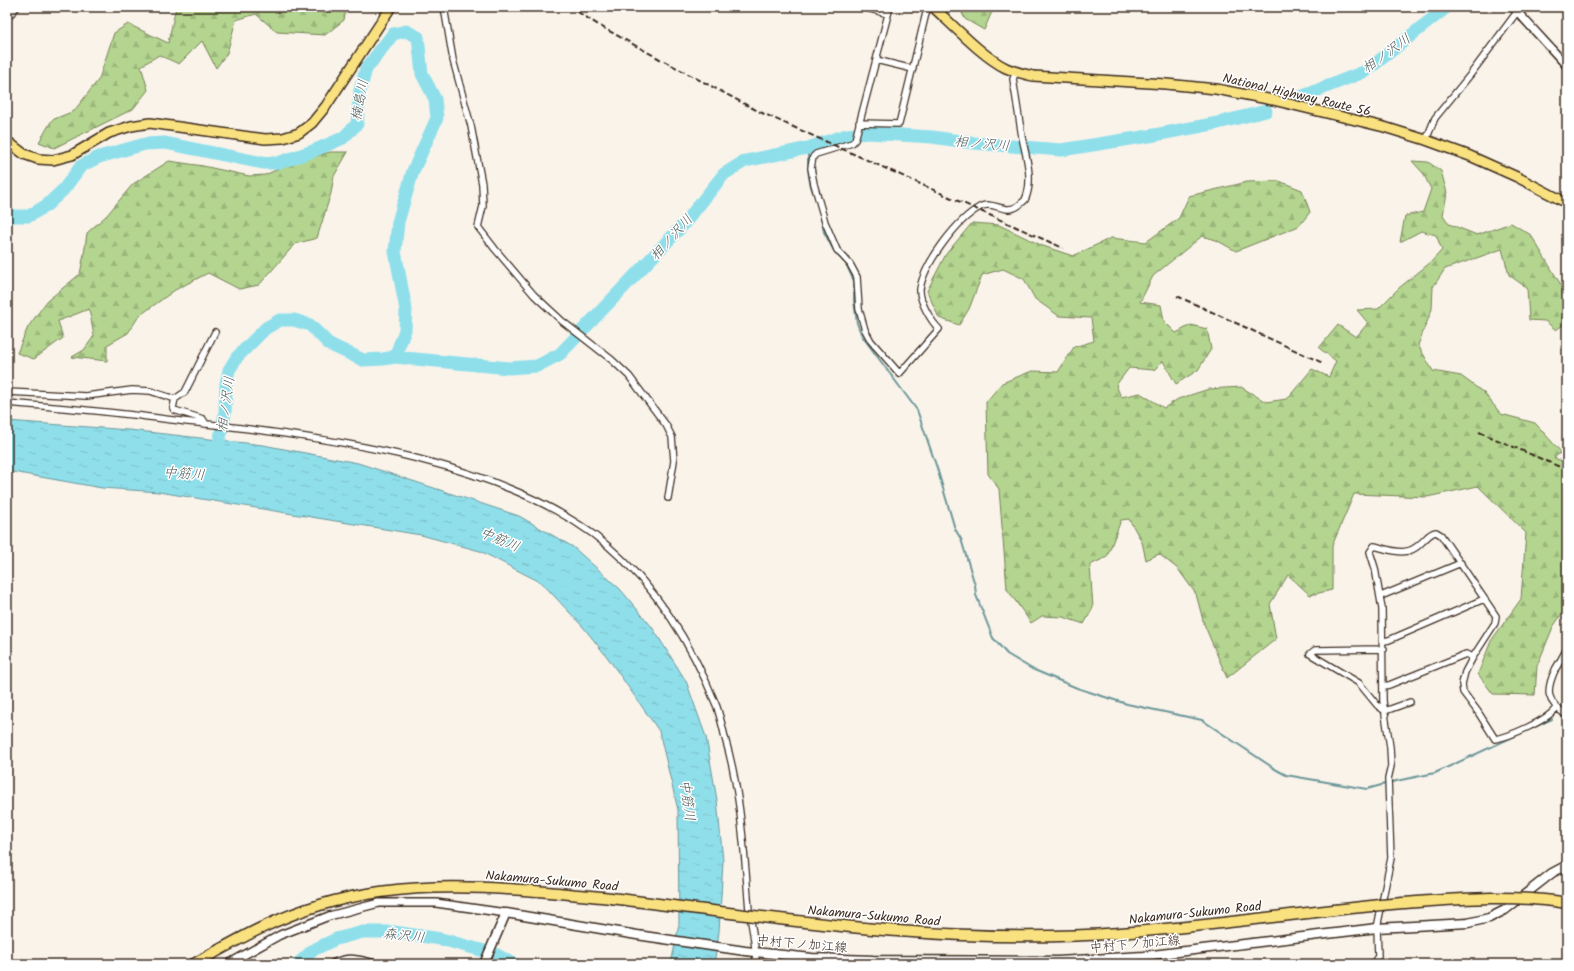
<svg xmlns="http://www.w3.org/2000/svg" width="1574" height="971" font-family="Kalam,'Klee One',sans-serif">
  <defs>
    <pattern id="forest-firs" width="22" height="20" patternUnits="userSpaceOnUse"><rect width="22" height="20" fill="#b3d58f"/><path d="M5 1l3.5 6h-7zM16 11l3.5 6h-7z" fill="#9bb77b"/></pattern>
    <pattern id="water-ripples" width="26" height="14" patternUnits="userSpaceOnUse"><rect width="26" height="14" fill="#8fdfeb"/><path d="M2 4q2-2 4 0t4 0M15 11q2-2 4 0t4 0" fill="none" stroke="#7cc0c9"/></pattern>
  </defs>
  <rect width="100%" height="100%" fill="#f9f3ea"/>
  <filter id="ink" filterUnits="userSpaceOnUse"><feTurbulence type="fractalNoise" baseFrequency=".025" numOctaves="2"/><feDisplacementMap in="SourceGraphic" scale="8" xChannelSelector="R" yChannelSelector="G"/><feConvolveMatrix kernelMatrix="1 2 1 2 8 2 1 2 1" color-interpolation-filters="sRGB"/></filter>
  <g filter="url(#ink)">
    <path fill="url(#forest-firs)" stroke="#778056" d="M176 7H346L344 20 325 35 277 32 256 14 236 20 227 53 216 68 202 41 179 64 159 55 141 66 148 90 133 109 54 148 39 142 52 120 74 111 99 79 114 33 128 24 168 43Z
      M959 7H994L984 30 965 19Z
      M330 152H348L334 176 331 193 317 238 295 244 259 285 239 289 208 273 175 290 139 316 128 333 107 345V361L72 357 84 350 94 336 89 309 58 321 63 338 34 359 17 353 28 327 47 301 80 274 84 254 87 233 107 215 133 184 169 161 203 166 249 176 265 175 289 164Z
      M1412 161 1428 162 1441 171 1447 193 1443 215 1449 224 1477 235 1511 223 1531 235 1567 295V322L1556 330 1545 321 1529 320 1527 288 1509 275 1502 249 1445 269 1433 287 1432 309 1418 345 1433 371 1461 376 1484 393 1501 414 1535 423 1561 452 1554 458 1567 463V606L1553 627 1537 666 1535 695 1493 694 1478 674 1491 641 1521 599 1526 533 1478 486 1427 497 1354 494 1332 546V590L1310 595 1288 575 1270 604 1276 639 1227 678 1204 624 1196 594 1178 569 1159 554 1146 560 1142 542 1129 519 1121 520 1107 557 1090 565 1093 608 1084 624 1063 617 1042 616 1031 623 1007 589 999 489 988 474 986 402 1002 383 1032 371 1058 372 1074 347 1094 341 1091 318 1059 316 1035 299 1024 279 1003 269 982 275 969 309 959 325 939 318 927 291 946 254 972 223 999 225 1043 246 1073 256 1111 238 1146 242 1179 218 1189 196 1247 182 1279 181 1302 190 1310 212 1299 226 1236 251 1216 240 1202 236 1153 276 1140 302 1161 305 1164 321 1176 333 1191 325 1207 329 1211 349 1198 370 1176 384 1163 361 1154 370 1129 368 1116 385 1121 397 1140 393 1164 408 1178 399 1209 389 1241 387 1266 402 1287 399 1312 369 1329 377 1336 361 1319 348 1338 325 1356 337 1368 323 1357 310 1378 309 1399 288 1431 262 1442 250 1436 235 1421 231 1400 242 1405 216 1423 212 1431 189 1423 173Z"/>
    <path fill="url(#water-ripples)" stroke="#6d9799" d="M7 421 129 430 263 445 358 463 519 516 573 547 620 589 652 627 686 681 706 737 717 800 723 861 719 932 714 964H671L679 924 678 810 659 731 608 658 584 628 542 583 480 551 421 535 159 492 102 488 7 471Z"/>
    <g fill="none" stroke-linecap="round" stroke-linejoin="round">
      <path stroke="#6d9799" stroke-width="2" d="M808 148C808 165 807 180 815 197
        M821 218 824 232 834 251 846 264 854 281V301L857 323 862 336 917 410 937 468 955 529 961 539 975 585 976 595 993 638 1007 654 1032 669 1077 688 1127 704 1202 720 1275 769 1286 775 1367 789 1396 781 1435 773 1552 719"/>
      <path stroke="#8fdfeb" stroke-width="13" d="M1298 98 1366 71 1447 7
        M7 212 12 216H29L47 205 64 189 81 166 99 157 145 144 165 143 263 163H278L313 151 343 138 357 124 360 91 366 69 393 34 406 31 418 37 422 74 435 99 437 118 413 171 398 222 395 251 406 310 405 330 395 357
        M216 458 225 413 226 384 229 370 237 357 266 328 280 320H294L310 325 329 344 363 360 383 359 395 357 509 368 537 366 560 354 684 224 724 174 745 161 808 148 847 135 868 133 932 137 974 143 1061 150 1149 136 1218 123 1266 111
        M298 964 313 950 336 939 363 932H394L441 939 495 954 514 964"/>
      <defs>
        <path id="minor" d="M444 7 453 60 471 126 482 184 483 206 478 227 495 249 534 295 562 321 612 360 629 376 666 425 672 437 674 461 668 498
          M862 7 888 14
          M890 7 855 140 852 143 816 154 813 157 811 168 814 184 825 222 837 250 850 264 857 277 859 309 865 330 871 341 899 373
          M7 18 17 7
          M876 60 913 69
          M859 123 899 124 927 9 930 7
          M1426 140 1435 118 1470 75 1517 12
          M899 374 939 329C931 321 919 301 920 289 924 263 958 219 980 207 993 200 1005 215 1018 206 1020 204 1023 202 1025 200 1034 181 1026 156 1022 137 1019 118 1016 98 1013 79L1016 72
          M7 392 86 396 132 390 150 391 175 399
          M7 403C43 406 79 409 115 413 146 416 176 421 207 424 333 438 509 462 608 546 657 588 693 647 717 707 720 717 723 728 725 738 738 782 742 827 746 872 747 885 748 898 749 910 752 928 756 945 756 964
          M206 424 203 419 174 410 173 408 175 399 185 392 215 332
          M1381 596 1461 563
          M1384 641 1389 640 1484 599
          M1384 649 1315 650 1310 654 1359 683 1377 705 1385 711 1410 702
          M1567 649C1563 655 1560 662 1556 668 1545 691 1546 701 1567 716
          M1384 686 1389 685 1466 654 1473 657 1465 672 1462 684 1463 692 1478 712 1495 739C1509 737 1548 720 1556 708
          M1373 964 1378 956 1377 928 1391 858 1388 779 1391 766 1390 747 1383 701 1382 609 1375 568 1370 552 1374 546C1391 550 1407 558 1421 543 1426 539 1429 533 1436 532L1441 535 1496 616 1495 623 1473 657"/>
        <path id="tertiary" d="M1513 7 1567 66
          M228 964 280 935 329 916 379 903H436L506 913"/>
        <path id="secondary" d="M334 964C348 957 359 960 373 964
          M484 964 506 913 637 935 745 951 812 958 873 960 1058 961 1144 956 1377 928 1468 923 1489 918 1505 910 1552 873 1567 865"/>
        <path id="trunk" d="M933 7C953 25 983 57 1006 68 1015 72 1024 74 1033 76L1166 84 1216 89 1273 100 1384 127 1426 140 1470 156 1517 177 1567 203
          M7 141 24 154 38 159 53 160 72 155 109 133 131 126 150 123 265 139 283 138 299 133 312 123 326 106 391 7"/>
        <path id="motorway" d="M194 964C235 941 275 918 320 905 414 876 515 889 611 898"/>
      </defs>
      <use href="#minor" stroke="#3b2a1e" stroke-width="8"/>
      <use href="#tertiary" stroke="#3b2a1e" stroke-width="10"/>
      <use href="#secondary" stroke="#3b2a1e" stroke-width="11"/>
      <use href="#trunk" stroke="#3b2a1e" stroke-width="12"/>
      <use href="#motorway" stroke="#3b2a1e" stroke-width="13"/>
      <use href="#minor" stroke="#fff" stroke-width="5.5"/>
      <use href="#tertiary" stroke="#fff" stroke-width="7"/>
      <use href="#secondary" stroke="#fff" stroke-width="8"/>
      <use href="#trunk" stroke="#fae180" stroke-width="9"/>
      <use href="#motorway" stroke="#fae180" stroke-width="10"/>
      <path stroke="#3b2a1e" stroke-width="2" stroke-dasharray="6 3" stroke-linecap="butt" d="M570 7 600 26 658 58 760 112 1063 248
        M1177 296 1323 363
        M1479 432 1567 470"/>
      <defs>
        <path id="motorway-bridge" d="M611 898C780 919 949 946 1120 933 1215 926 1309 911 1403 903 1458 899 1513 894 1567 903"/>
      </defs>
      <use href="#motorway-bridge" stroke="#3b2a1e" stroke-width="13" stroke-linecap="butt"/>
      <use href="#motorway-bridge" stroke="#fae180" stroke-width="10"/>
    </g>
  </g>
  <g text-anchor="middle" stroke-width="3" stroke-linejoin="round" paint-order="stroke">
    <g font-size="13" fill="#3b2a1e" stroke="#fff">
      <text transform="translate(1297 94) rotate(13)" y="5">National Highway Route 56</text>
      <text transform="translate(552 880) rotate(5)" y="5">Nakamura-Sukumo Road</text>
      <text transform="translate(1195 912) rotate(-6)" y="5">Nakamura-Sukumo Road</text>
      <text transform="translate(874 915) rotate(5)" y="5">Nakamura-Sukumo Road</text>
      <text transform="translate(802 943) rotate(5)" y="5">中村下ノ加江線</text>
      <text transform="translate(1135 943) rotate(-5)" y="5">中村下ノ加江線</text>
    </g>
    <g font-size="14" font-style="italic" fill="#54605c" stroke="#fff">
      <text transform="translate(1386 53) rotate(-36)" y="5">相ノ沢川</text>
      <text transform="translate(359 100) rotate(-79)" y="5">楠島川</text>
      <text transform="translate(982 143) rotate(5)" y="5">相ノ沢川</text>
      <text transform="translate(671 237) rotate(-48)" y="5">相ノ沢川</text>
      <text transform="translate(225 404) rotate(-82)" y="5">相ノ沢川</text>
      <text transform="translate(184 473) rotate(4)" y="5">中筋川</text>
      <text transform="translate(500 539) rotate(23)" y="5">中筋川</text>
      <text transform="translate(688 800) rotate(82)" y="5">中筋川</text>
      <text transform="translate(404 935) rotate(6)" y="5">森沢川</text>
    </g>
  </g>
  <rect width="1574" height="971" fill="none" stroke="#fff" stroke-width="24"/>
  <rect x="12" y="12" width="1550" height="947" fill="none" stroke="#3b2a1e" stroke-width="1.5" filter="url(#ink)"/>
</svg>
